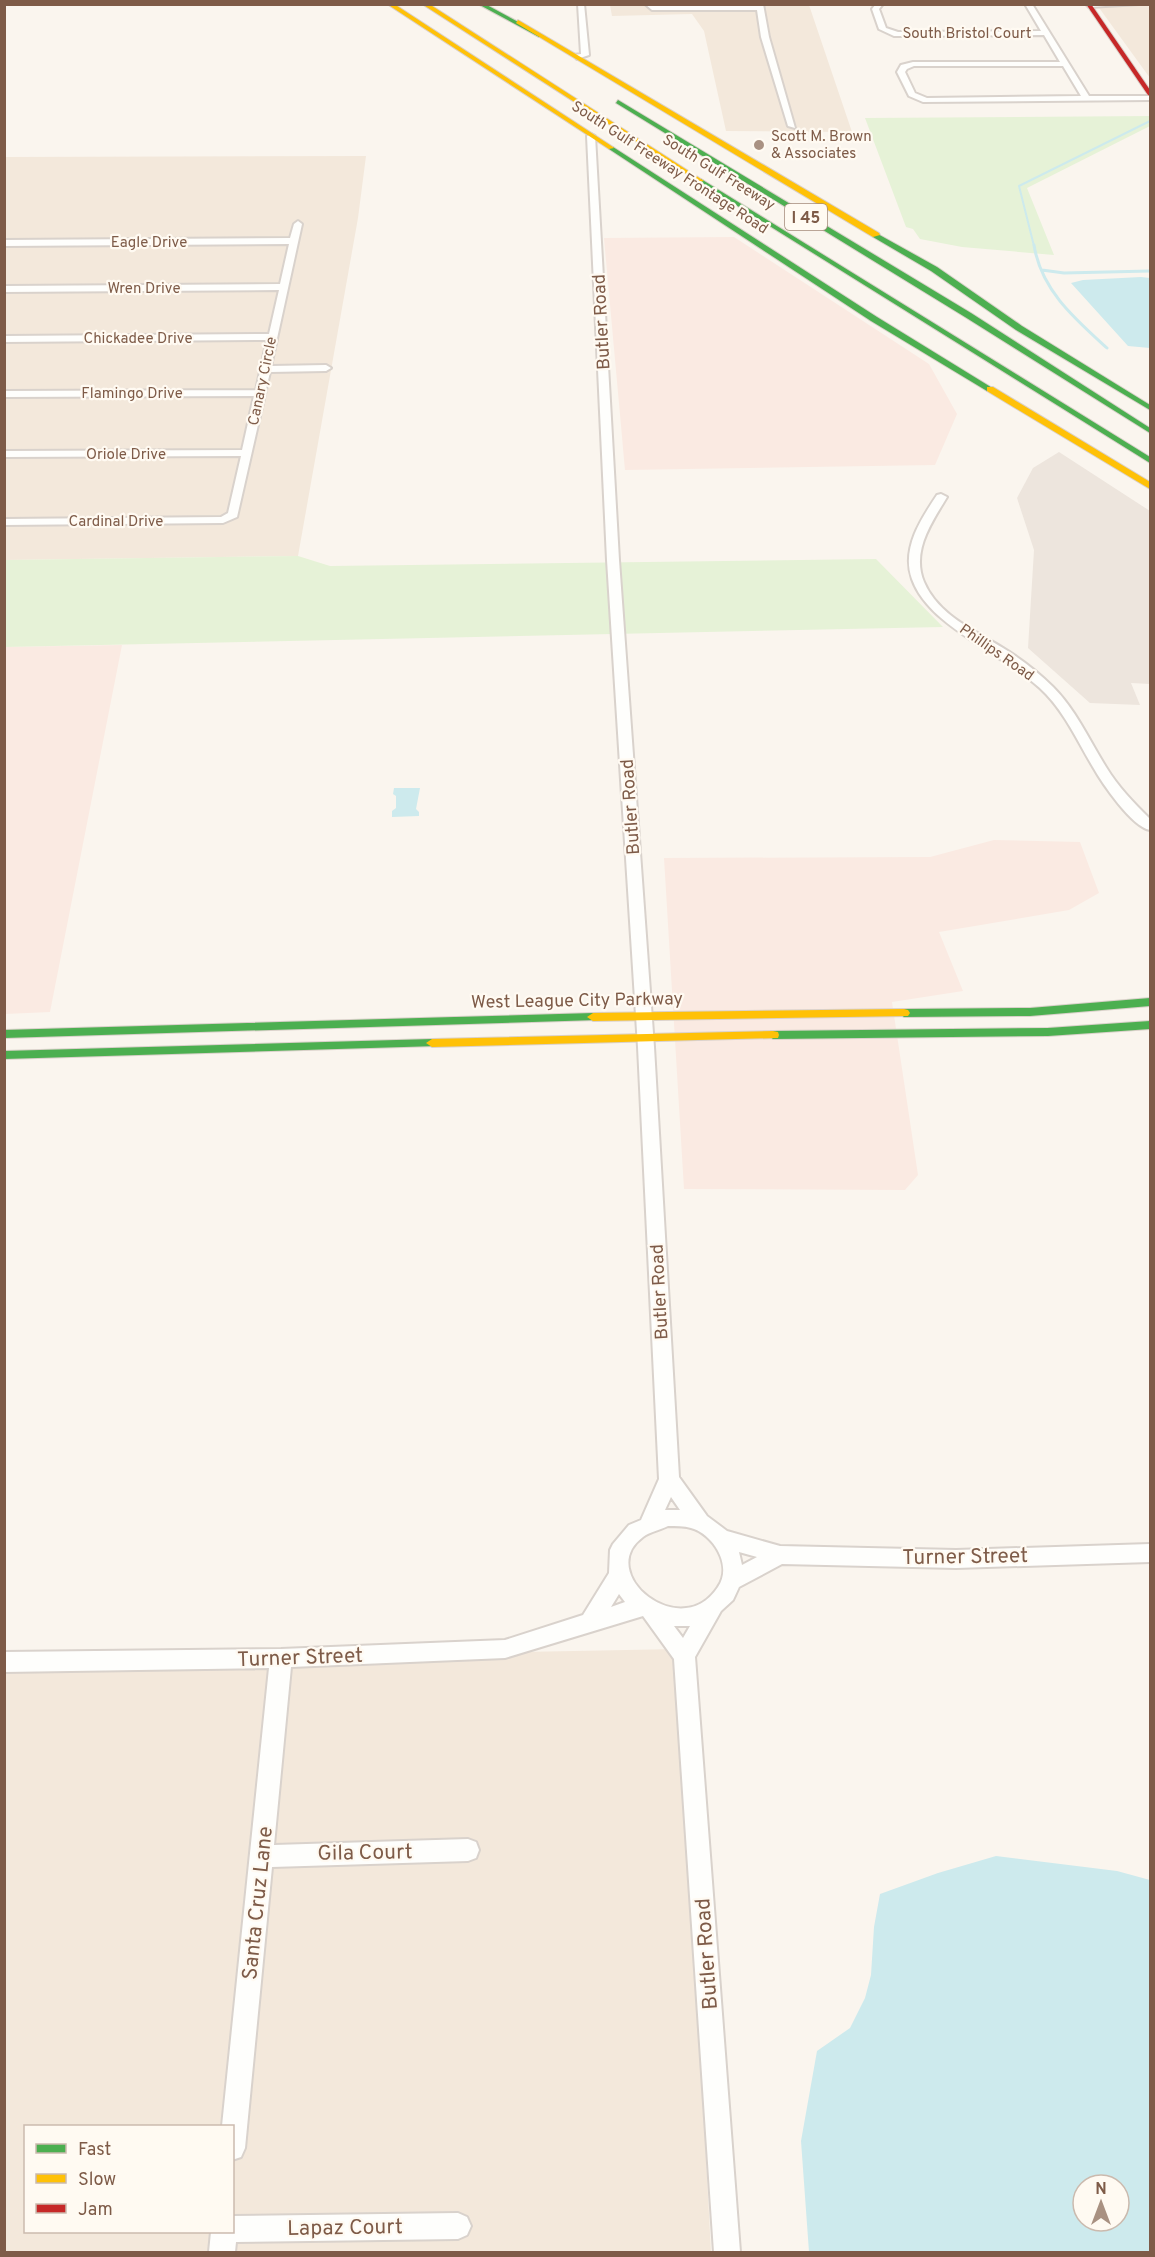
<svg xmlns="http://www.w3.org/2000/svg" width="1155" height="2257" font-family="Overpass,sans-serif">
  <rect width="100%" height="100%" fill="#faf5ee"/>
  <path fill="#f3e8db" fill-rule="evenodd" d="M610 5H809L852 132 726 131 704 31 692 14 612 16Z
    M1097 5H1150V78Z
    M366 156 358 218 298 556 5 560 4 157Z
    M679 1649 711 2252H5L4 1662ZM26 2126H232V2232H26Z"/>
  <path fill="#faeae2" d="M734 237 929 364 957 414 935 465 625 470 604 238Z
    M122 645 50 1012 5 1014V647Z
    M994 840 1080 842 1099 893 1069 910 939 932 963 991 892 1002 918 1175 905 1190 684 1189 664 858 930 857Z"/>
  <path fill="#ede5dd" d="M1059 452 1150 511V684L1131 683 1140 705 1090 703 1028 648 1034 550 1017 498 1033 468Z"/>
  <path fill="#e6f2d7" d="M1150 116V126L1027 188 1054 255 962 247 920 239 913 229 906 227 865 118Z
    M298 556 330 566 876 559 943 627 5 647 4 560Z"/>
  <path fill="#cdeaed" fill-rule="evenodd" d="M1141 277 1150 278V348L1128 346 1071 283 1083 280Z
    M394 788H420L416 809 419 812V816L392 817V811L396 808V796L393 794Z
    M996 1856 1117 1871 1150 1880V2252H809L801 2141 817 2051 850 2028 865 1998 871 1975 874 1927 880 1894 938 1873ZM1083 2185H1119V2221H1083Z"/>
  <g fill="none" stroke-linecap="round" stroke-linejoin="round">
    <path stroke="#cdeaed" stroke-width="2" d="M1034 246 1019 186 1150 121"/>
    <path stroke="#cdeaed" stroke-width="3" d="M1034 245C1041 290 1075 319 1107 348
      M1042 270 1064 273 1150 271"/>
    <defs>
      <path id="street" d="M578 4H584L589 55 577 59 574 55 581 54Z
        M645 4H763L769 37 795 128 788 126 761 37 757 10H652Z
        M876 4H883L879 9 886 28 898 32 1041 31 1025 4H1032L1089 96H1150V100L923 102 909 96 897 72 901 65 913 62H1060L1044 35 894 36 879 29 872 9ZM914 66H1063L1081 96 927 98 915 93 905 72 907 69Z
        M1086 4H1139L1089 7Z
        M591 134 595 136 619 560 654 1047 679 1477 707 1516 727 1531 780 1546 956 1550 1150 1544V1562L956 1568 782 1564 739 1587 733 1600 721 1611 695 1657 740 2252H714L674 1659 643 1616 505 1658 291 1667 274 1845 468 1839 476 1842 479 1850 476 1858 468 1861 272 1867 245 2148 241 2157 232 2160V2126H222L269 1668 4 1672V1652L281 1649 505 1640 583 1615 609 1573 610 1550 613 1544 629 1525 641 1520 659 1479 638 1047 607 560 587 136ZM671 1497 680 1510H665ZM668 1526C676 1526 684 1526 691 1528 713 1534 733 1565 718 1587 681 1644 594 1573 643 1537 649 1532 660 1530 668 1526ZM739 1552 757 1557 742 1565ZM619 1594 625 1602 611 1607ZM674 1626H690L683 1638Z
        M298 221 302 224 271 366 326 365 331 368 326 371 270 372 237 517 223 523 4 525V519L221 517 228 513 241 456 4 457V451L242 450 254 396 4 397V391L256 390 267 340 4 342V336L269 334 279 290 4 292V286L280 284 289 244 4 246V240L290 238 294 224Z
        M941 494 947 497C932 522 911 551 924 582 938 615 974 630 1003 648 1021 659 1038 672 1053 687 1076 710 1089 740 1106 767 1118 787 1134 803 1150 819V830C1132 827 1102 783 1093 767 1078 742 1066 715 1046 694 1008 655 929 628 912 579 901 549 921 519 937 495Z
        M458 2213 467 2217 471 2226 467 2235 458 2239 236 2242 235 2252H209L211 2232H232V2216Z"/>
      <path id="fast" d="M478 4H485L544 36 539 37Z
        M618 100 971 313 1150 428V433L965 317 616 103Z
        M609 147H613L877 317 994 389 987 391 871 321 609 149Z
        M701 179 1150 457V463L699 182Z
        M876 233 937 267 1022 326 1150 405V410L1016 330 931 271 873 237V233Z
        M1150 998V1006L1030 1016 904 1017 898 1013 904 1009 1030 1008Z
        M593 1013 599 1017 597 1020 4 1038V1030Z
        M1150 1021V1029L1048 1036 773 1039 767 1035 773 1031 1048 1028Z
        M432 1039 437 1040 438 1043 437 1046 4 1059V1051Z"/>
      <path id="slow" d="M394 4 613 147 614 148 609 149 387 4Z
        M422 4H429L704 181 699 182Z
        M518 20 879 233 880 235 873 237 516 23Z
        M987 387H993L1150 482V489L987 391Z
        M904 1009 908 1010 910 1013 908 1016 593 1021 587 1017 593 1013Z
        M773 1031 778 1032 779 1035 778 1038 432 1047 426 1043 432 1039Z"/>
      <path id="jam" d="M1086 4H1091L1150 90V96L1148 95Z"/>
    </defs>
    <use href="#street" stroke="#d9d2cc" stroke-width="4"/>
    <use href="#fast" stroke="#dad1ca" stroke-width="2"/>
    <use href="#slow" stroke="#dad1ca" stroke-width="2"/>
    <use href="#jam" stroke="#dad1ca" stroke-width="2"/>
    <use href="#street" fill="#fefefc" fill-rule="evenodd"/>
    <use href="#fast" fill="#4caf50" fill-rule="evenodd"/>
    <use href="#slow" fill="#ffc107" fill-rule="evenodd"/>
    <use href="#jam" fill="#c62828" fill-rule="evenodd"/>
  </g>
  <circle fill="#a99182" stroke="#fffaf2" stroke-width="2" cx="759" cy="145" r="6"/>
  <g text-anchor="middle" stroke-width="4.5" stroke-linejoin="round" paint-order="stroke">
    <g font-size="15" fill="#7e5b48" stroke="#fffaf2">
      <text x="967" y="38">South Bristol Court</text>
      <text transform="translate(670 167) rotate(33)" y="5">South Gulf Freeway Frontage Road</text>
      <text transform="translate(719 172) rotate(32)" y="5">South Gulf Freeway</text>
      <text x="149" y="247">Eagle Drive</text>
      <text x="144" y="293">Wren Drive</text>
      <text x="138" y="343">Chickadee Drive</text>
      <text transform="translate(262 381) rotate(-78)" y="5">Canary Circle</text>
      <text x="132" y="398">Flamingo Drive</text>
      <text x="126" y="459">Oriole Drive</text>
      <text x="116" y="526">Cardinal Drive</text>
      <text transform="translate(997 652) rotate(35)" y="5">Phillips Road</text>
    </g>
    <g font-size="15" fill="#7e5b48" stroke="#fffaf2" text-anchor="start">
      <text x="771" y="141">Scott M. Brown<tspan x="771" dy="17">&amp; Associates</tspan></text>
    </g>
    <rect fill="#fffaf2" stroke="#a58b7b" stroke-width="1.5" x="785" y="204" width="42" height="26" rx="4.5"/>
    <g font-size="16" font-weight="bold" fill="#7e5b48">
      <text x="806" y="223">I 45</text>
    </g>
    <g font-size="18" fill="#7e5b48" stroke="#fffaf2">
      <text transform="translate(601 322) rotate(-93)" y="6">Butler Road</text>
      <text transform="translate(630 807) rotate(-94)" y="6">Butler Road</text>
      <text transform="translate(577 1000) rotate(-1)" y="6">West League City Parkway</text>
      <text transform="translate(659 1292) rotate(-93)" y="6">Butler Road</text>
    </g>
    <g font-size="21" fill="#7e5b48" stroke="#fffaf2">
      <text transform="translate(965 1556) rotate(-1)" y="7">Turner Street</text>
      <text transform="translate(300 1657) rotate(-2)" y="7">Turner Street</text>
      <text transform="translate(365 1852) rotate(-1)" y="7">Gila Court</text>
      <text transform="translate(257 1903) rotate(-84)" y="7">Santa Cruz Lane</text>
      <text transform="translate(706 1954) rotate(-94)" y="7">Butler Road</text>
      <text transform="translate(345 2227) rotate(-1)" y="7">Lapaz Court</text>
    </g>
  </g>
  <rect width="1155" height="2257" fill="none" stroke="#7e5b48" stroke-width="12"/>
  <rect x="24" y="2125" width="210" height="108" fill="#fffaf2" stroke="#cbbaae" stroke-width="1.5"/>
  <rect x="36" y="2144" width="30" height="9" fill="#4caf50" stroke="#cbbaae" stroke-width="1.5"/>
  <text x="78" y="2155" font-size="18" fill="#7e5b48">Fast</text>
  <rect x="36" y="2174" width="30" height="9" fill="#ffc107" stroke="#cbbaae" stroke-width="1.5"/>
  <text x="78" y="2185" font-size="18" fill="#7e5b48">Slow</text>
  <rect x="36" y="2204" width="30" height="9" fill="#c62828" stroke="#cbbaae" stroke-width="1.5"/>
  <text x="78" y="2215" font-size="18" fill="#7e5b48">Jam</text>
  <g transform="translate(1101 2203)"><circle r="28" fill="#fffaf2" stroke="#cbbaae" stroke-width="1.5"/>
  <path d="M0-4.5L10 22L0 15L-10 22Z" fill="#a99182"/>
  <text y="-9" font-size="16" font-weight="bold" text-anchor="middle" fill="#7e5b48">N</text>
  </g>
</svg>
